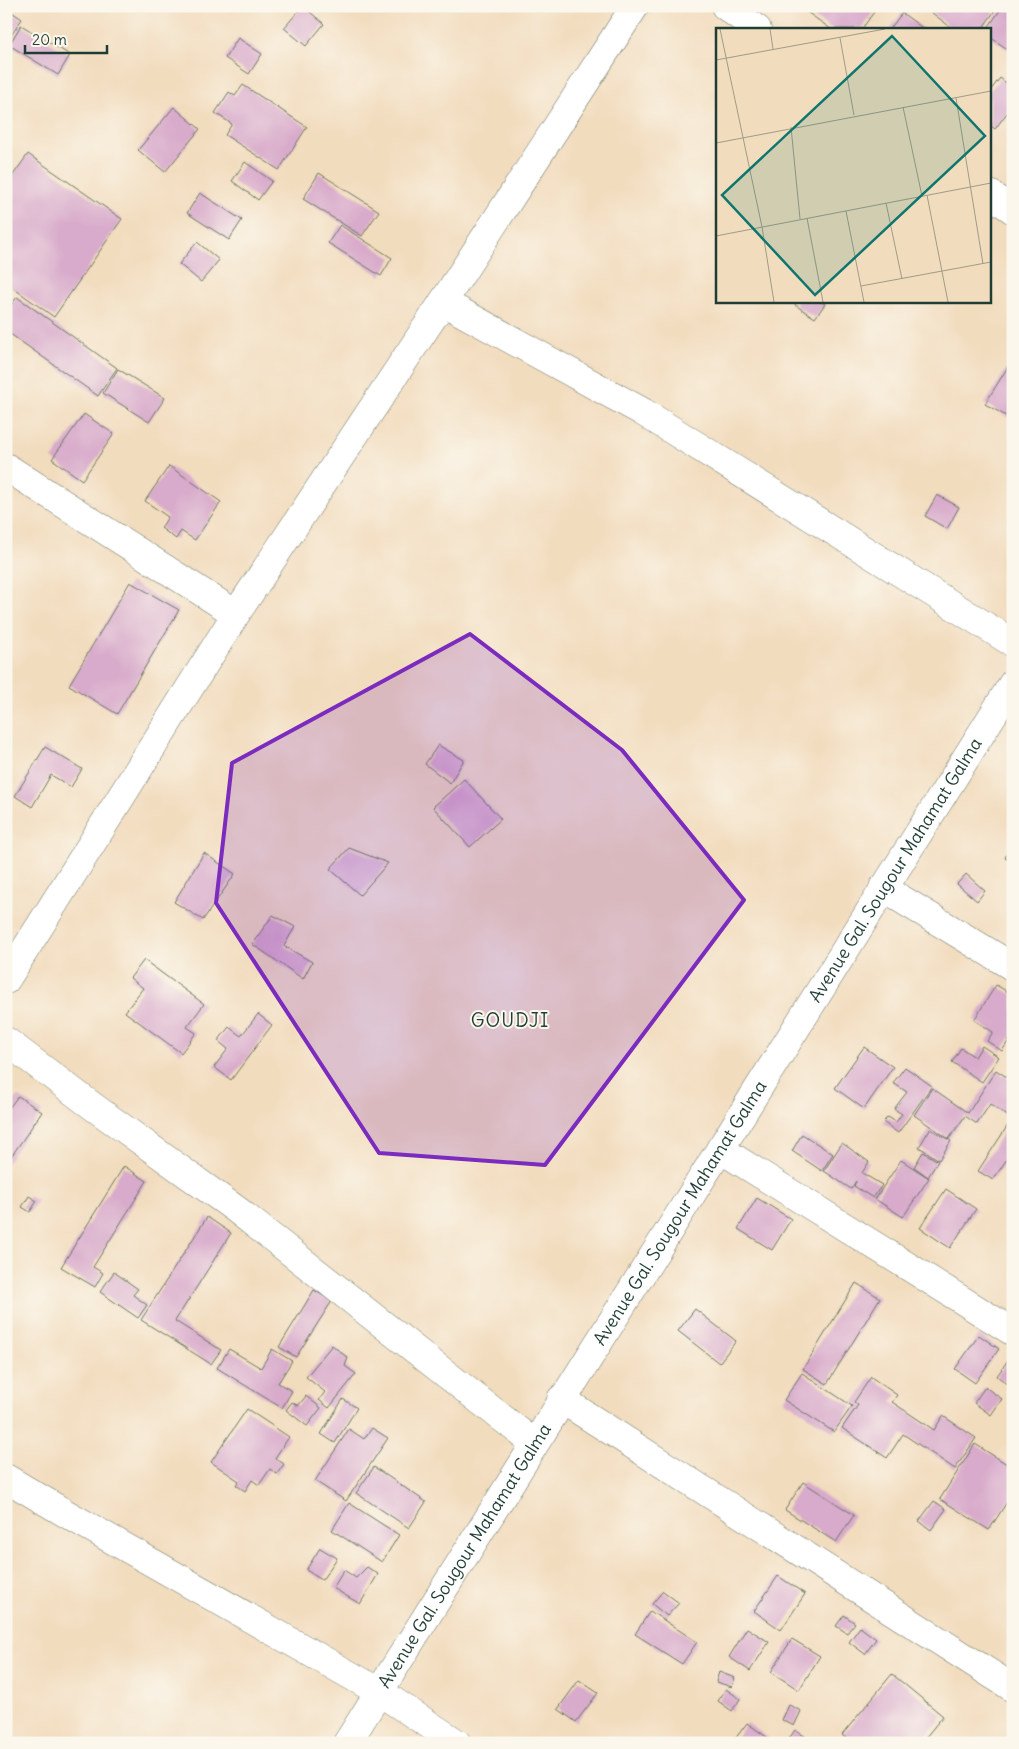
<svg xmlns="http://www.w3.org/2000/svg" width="1019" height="1749" font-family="Delius,sans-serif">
  <rect width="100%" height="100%" fill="#fbf7ec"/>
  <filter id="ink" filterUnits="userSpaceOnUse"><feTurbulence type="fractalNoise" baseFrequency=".02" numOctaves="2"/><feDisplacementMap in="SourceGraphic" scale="10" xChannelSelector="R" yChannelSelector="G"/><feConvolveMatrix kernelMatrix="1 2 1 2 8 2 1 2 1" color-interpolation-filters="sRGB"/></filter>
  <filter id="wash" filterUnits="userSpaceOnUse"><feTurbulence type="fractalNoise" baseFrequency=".0096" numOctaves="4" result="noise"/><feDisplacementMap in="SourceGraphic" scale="20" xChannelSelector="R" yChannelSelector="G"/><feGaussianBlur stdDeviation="1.12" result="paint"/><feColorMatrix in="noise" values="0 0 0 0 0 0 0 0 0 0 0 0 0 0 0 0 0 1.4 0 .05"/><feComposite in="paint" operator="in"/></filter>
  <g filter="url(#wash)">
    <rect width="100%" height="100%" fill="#f2dcbe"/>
    <g id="blocks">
      <path fill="#d8aacb" d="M303 6 324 24 306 46 284 28Z
        M806 6H878L862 29H831L804 10Z
        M923 6H986L994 12 982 29H953Z
        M1003 6 1013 7V53L990 37V29H987Z
        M6 8 22 19 10 37 6 35Z
        M902 13 924 29H890Z
        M21 25 70 55 58 75 9 45Z
        M238 38 262 54 249 74 225 58Z
        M1000 78 1013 88V105L995 129 990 125V91Z
        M243 85 307 127 279 170 225 135 232 124 215 113 229 92 235 96Z
        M174 107 200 129 165 172 138 150Z
        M28 154 122 219 54 317 6 283V185Z
        M245 162 272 181 258 200 232 181Z
        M319 173 379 211 362 236 303 199Z
        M200 193 242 220 229 240 187 213Z
        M340 225 392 258 381 276 328 243Z
        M197 242 219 260 201 282 179 264Z
        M17 297 117 368 98 396 6 331V312Z
        M798 301H820L825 304 815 318 795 305Z
        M1009 365 1013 368V420L985 404Z
        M118 369 165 398 149 422 103 393Z
        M84 414 114 434 82 480 52 459Z
        M169 466 221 502 195 540 181 531 176 539 161 528 168 517 145 501Z
        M937 495 959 507 947 529 925 516Z
        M130 582 179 610 117 714 69 685Z
        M438 745 464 760 450 783 425 764Z
        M45 747 82 769 71 787 51 775 32 807 15 796Z
        M464 779 501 819 470 847 433 807Z
        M1010 847 1013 849V862L1005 858Z
        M349 848 388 863 360 895 330 869Z
        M204 853 235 874 203 920 174 902Z
        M966 874 985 891 977 901 957 884Z
        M273 915 295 927 284 946 312 962 303 979 252 944Z
        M144 960 204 1004 187 1027 196 1033 181 1053 125 1012 143 988 130 978Z
        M996 985 1013 995V1034L1002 1051 987 1041 993 1032 974 1020Z
        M258 1014 272 1025 231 1080 214 1067 228 1049 218 1041 229 1027 241 1036Z
        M982 1046 999 1057 982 1082 952 1062 961 1048 975 1057Z
        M864 1047 893 1067 864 1109 835 1088Z
        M905 1067 932 1086 898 1133 883 1122 888 1117 896 1122 902 1114 894 1109 907 1092 893 1083Z
        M996 1070 1013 1081V1150L993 1180 978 1171 1012 1119 990 1104 977 1124 965 1116 949 1139 914 1115 932 1088 968 1113Z
        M18 1096 42 1112 6 1164V1112Z
        M930 1129 951 1141 939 1160 919 1147Z
        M802 1134 833 1154 822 1171 792 1151Z
        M842 1143 869 1162 862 1173 882 1185 873 1198 854 1186 856 1181 851 1189 824 1171Z
        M923 1152 938 1161 928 1177 914 1167Z
        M901 1160 929 1178 903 1217 875 1199Z
        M124 1166 147 1181 93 1267 103 1273 95 1287 61 1267Z
        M946 1189 976 1209 950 1248 920 1228Z
        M29 1196 37 1201 30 1212 22 1207Z
        M757 1198 791 1219 772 1250 738 1229Z
        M207 1217 231 1233 175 1321 221 1350 211 1364 141 1320Z
        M114 1272 138 1289 133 1295 147 1305 138 1318 100 1292Z
        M856 1283 880 1298 827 1384 803 1369Z
        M314 1290 332 1301 296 1357 279 1347Z
        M695 1309 736 1341 719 1363 678 1331Z
        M979 1335 999 1349 975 1383 955 1369Z
        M332 1345 348 1358 345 1366 356 1374 329 1408 319 1400 325 1392 306 1377Z
        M229 1349 261 1368 272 1349 292 1361 278 1383 292 1391 282 1408 217 1368Z
        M1008 1360 1013 1363V1383L1010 1386 997 1376Z
        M802 1373 852 1406 834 1432 784 1400Z
        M871 1377 897 1395 892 1402 934 1430 943 1416 976 1438 955 1469 903 1434 887 1458 842 1428 858 1405 854 1402Z
        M985 1387 1002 1399 991 1415 974 1403Z
        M306 1396 321 1408 307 1426 286 1410 292 1402 298 1406Z
        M343 1399 357 1408 335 1443 321 1434Z
        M247 1409 289 1437 275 1458 284 1464 277 1474 270 1469 259 1485 252 1480 245 1491 236 1485 239 1481 211 1462Z
        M372 1428 388 1438 346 1501 315 1481 349 1429 364 1439Z
        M975 1444 1013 1468V1502L1009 1499 989 1530 940 1499Z
        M374 1467 426 1502 409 1528 356 1493Z
        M803 1482 854 1515 836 1542 785 1510Z
        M934 1501 946 1509 931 1530 919 1521Z
        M349 1503 399 1535 382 1562 332 1530Z
        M320 1548 337 1558 322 1580 306 1570Z
        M367 1567 378 1574 360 1604 333 1588 344 1570 356 1578Z
        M778 1576 805 1594 781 1630 754 1611Z
        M663 1591 679 1603 667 1616 652 1604Z
        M650 1611 697 1642 682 1664 635 1634Z
        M844 1615 855 1623 847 1633 836 1626Z
        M860 1627 876 1639 865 1654 849 1642Z
        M747 1628 769 1642 750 1671 729 1657Z
        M792 1639 820 1656 799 1690 771 1672Z
        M719 1672 735 1678 732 1687 716 1682Z
        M892 1674 943 1716 921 1743H852L842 1735Z
        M579 1680 598 1693 576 1722 558 1709Z
        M726 1689 740 1699 732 1711 718 1701Z
        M789 1705 801 1711 794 1726 782 1720Z
        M747 1723 775 1743H732Z
        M795 1730 815 1743H786Z"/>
    </g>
  </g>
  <g filter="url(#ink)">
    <use href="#blocks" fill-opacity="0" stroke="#697564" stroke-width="1"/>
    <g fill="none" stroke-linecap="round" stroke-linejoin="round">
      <defs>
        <g id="minor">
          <path d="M725 6 757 29"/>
          <path d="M990 194 1013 210"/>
          <path d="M443 302 643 412 1013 643"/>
          <path d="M6 467 236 614"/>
          <path d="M883 888 1013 967"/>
          <path d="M6 1041 91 1105 237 1210 534 1443"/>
          <path d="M720 1149 1013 1332"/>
          <path d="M561 1399 1013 1688"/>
          <path d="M6 1478 65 1513 378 1691 457 1743"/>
          <path id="s1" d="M347 1743 1013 683"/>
        </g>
        <path id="major" d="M6 980 236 614 443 302 635 6"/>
      </defs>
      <use href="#minor" stroke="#697564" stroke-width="29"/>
      <use href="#major" stroke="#697564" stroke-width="29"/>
      <use href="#minor" stroke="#fff" stroke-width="28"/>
      <use href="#major" stroke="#fff" stroke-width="28"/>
    </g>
  </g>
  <path fill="#7b2cbf" fill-opacity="0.2" stroke="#7b2cbf" stroke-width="4" stroke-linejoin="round" d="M470 634 622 750 744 900 545 1165 379 1153 216 903 232 763Z"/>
  <g text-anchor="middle" stroke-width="4" stroke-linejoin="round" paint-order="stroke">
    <g font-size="18" fill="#1f3d34" stroke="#fbf7ec">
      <text dy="6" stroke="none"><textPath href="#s1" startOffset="1031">Avenue Gal. Sougour Mahamat Galma</textPath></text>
      <text dy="6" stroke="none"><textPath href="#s1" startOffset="626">Avenue Gal. Sougour Mahamat Galma</textPath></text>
      <text dy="6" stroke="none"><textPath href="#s1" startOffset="221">Avenue Gal. Sougour Mahamat Galma</textPath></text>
    </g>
    <g font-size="19" letter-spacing="1" fill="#1f3d34" stroke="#fbf7ec">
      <text x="510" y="1027">GOUDJI</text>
    </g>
  </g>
  <g transform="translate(716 28)">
    <rect width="275" height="275" fill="#f2dcbe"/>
    <path fill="none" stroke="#9e9c87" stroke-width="1" d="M4 1 46 199 58 274M54 1 57 21M124 10 138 87M0 32 169 1M240 70 267 236M187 79 206 168M75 99 84 191M0 115 275 63M211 167 232 274M170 175 186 251M130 183 148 274M91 190 107 274M0 208 275 155M145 258 275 234"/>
    <path fill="#0f766e" fill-opacity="0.15" stroke="#0f766e" stroke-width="2.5" d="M176 8 269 108 99 267 6 167Z"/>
    <rect width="275" height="275" fill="none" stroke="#1f3d34" stroke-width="2.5"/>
  </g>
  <rect width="1019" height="1749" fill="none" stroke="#fbf7ec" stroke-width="25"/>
  <path d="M25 45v8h82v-8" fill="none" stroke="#1f3d34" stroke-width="2.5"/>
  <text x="32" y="45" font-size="15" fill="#1f3d34" stroke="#fbf7ec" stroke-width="4" paint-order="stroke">20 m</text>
</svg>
